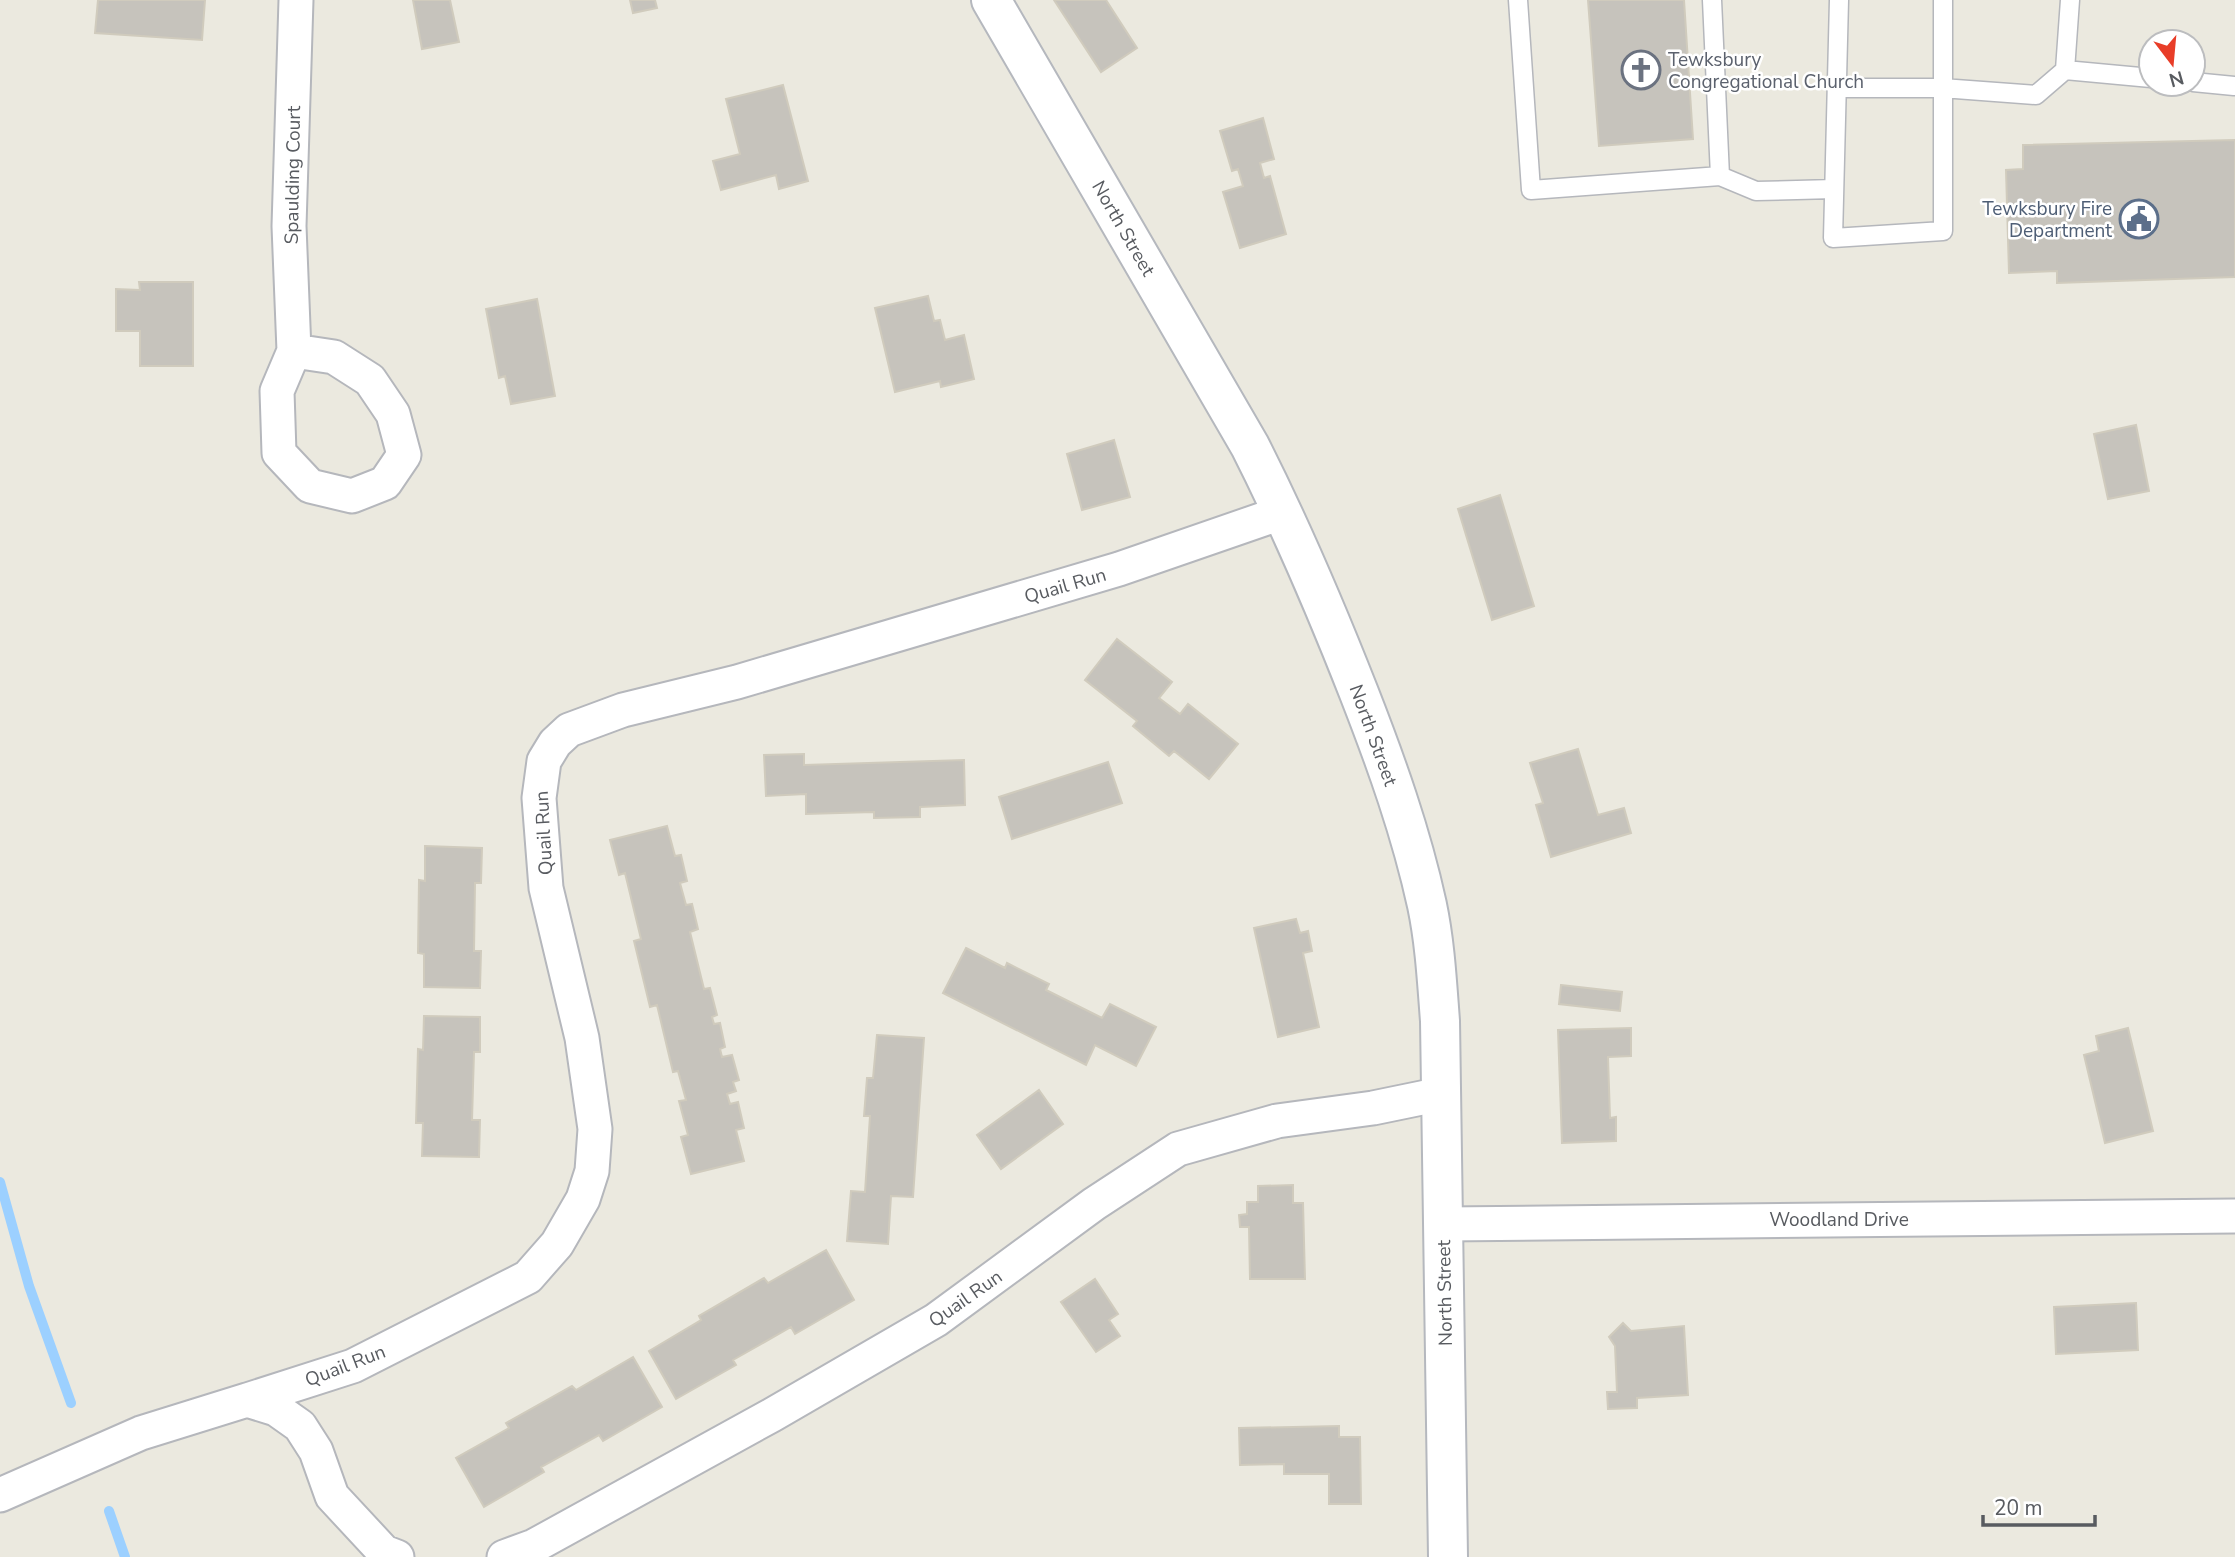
<svg xmlns="http://www.w3.org/2000/svg" width="2235" height="1557" font-family="'Nunito Sans',sans-serif">
  <rect width="100%" height="100%" fill="#ebe9df"/>
  <g fill="none" stroke-linecap="round" stroke-linejoin="round">
    <path stroke="#9cd0ff" stroke-width="10" d="M0 1182 29 1286 71 1403
      M109 1511 125 1557"/>
  </g>
  <path fill="#c6c3bc" stroke="#d0cbbd" stroke-width="2" d="M98 0H205L202 40 95 33Z
    M413 0H450L459 42 422 49Z
    M630 0H655L657 8 633 13Z
    M1054 0H1106L1137 48 1101 72Z
    M1588 0H1684L1693 139 1599 146Z
    M783 85 808 181 779 189 776 175 721 190 713 161 740 154 726 99Z
    M1263 118 1274 159 1260 163 1264 178 1270 176 1286 234 1240 248 1223 192 1243 186 1238 169 1232 171 1220 131Z
    M2235 140V277L2057 283V271L2009 273 2006 170 2023 169V145Z
    M139 282H193V366H140V331H116V289L140 290Z
    M928 296 934 321 940 320 945 340 964 335 974 379 941 387 940 381 895 392 875 308Z
    M537 299 555 396 511 404 505 376 499 378 486 309Z
    M2136 425 2149 491 2108 499 2094 434Z
    M1114 440 1130 497 1082 510 1067 454Z
    M1500 495 1534 606 1492 620 1458 509Z
    M1117 639 1172 682 1159 698 1180 714 1188 704 1238 744 1209 779 1174 751 1169 756 1133 726 1137 721 1085 680Z
    M1578 749 1598 815 1624 808 1631 833 1551 857 1536 805 1543 803 1530 763Z
    M804 754V765L964 760 965 805 920 807V817L874 818V812L806 814V794L766 796 764 755Z
    M1108 762 1122 803 1012 839 999 797Z
    M667 826 675 856 681 855 687 881 680 883 686 905 692 904 698 929 690 932 704 989 710 988 717 1015 712 1017 714 1024 720 1023 725 1047 720 1049 722 1057 732 1055 739 1080 733 1082 736 1091 727 1094 730 1104 738 1102 744 1128 736 1130 744 1161 691 1174 681 1137 688 1135 679 1101 686 1100 678 1071 673 1072 657 1005 650 1007 634 941 641 939 625 873 619 875 610 840Z
    M425 846 482 848 481 883H475L474 951H481L480 988 424 987V954L418 953 419 880 425 881Z
    M1296 919 1300 933 1308 931 1312 951 1303 953 1319 1027 1278 1037 1254 928Z
    M966 948 1005 968 1007 963 1049 984 1046 990 1102 1018 1110 1004 1156 1027 1136 1066 1095 1045 1086 1065 943 993Z
    M1561 985 1622 992 1620 1011 1559 1004Z
    M424 1016 480 1017V1052H474L472 1120H480L479 1157 422 1156 423 1123H416L418 1049 423 1050Z
    M1631 1028V1056L1608 1057 1610 1118 1616 1117V1141L1562 1143 1558 1030Z
    M2128 1028 2153 1131 2105 1143 2084 1055 2099 1051 2096 1036Z
    M877 1035 924 1038 913 1197 891 1196 888 1244 847 1241 851 1191 865 1192 870 1116H864L867 1078H873Z
    M1039 1090 1063 1124 1001 1169 977 1135Z
    M1293 1185V1203H1303L1305 1279H1250L1249 1227H1240L1239 1215 1247 1214V1202H1258V1186Z
    M826 1250 854 1300 795 1334 791 1327 733 1360 736 1365 676 1399 649 1351 701 1320 699 1316 764 1278 768 1283Z
    M1095 1279 1118 1314 1109 1320 1120 1336 1096 1352 1061 1302Z
    M2136 1303 2138 1350 2056 1354 2054 1307Z
    M1623 1323 1631 1331 1684 1326 1688 1395 1637 1398V1408L1608 1409 1607 1392H1617L1615 1346 1609 1337Z
    M633 1357 662 1407 603 1441 599 1435 541 1467 544 1472 484 1507 456 1458 509 1428 506 1423 572 1386 576 1390Z
    M1339 1426V1437H1360L1361 1504H1329V1474H1284V1464L1240 1465 1239 1428Z"/>
  <g fill="none" stroke-linecap="round" stroke-linejoin="round">
    <defs>
      <path id="lane" d="M1518 0 1531 190 1720 176 1712 0
        M1839 0 1833 238 1943 231V0
        M2070 0 2065 70 2151 78
        M2193 82 2234 86
        M1836 88H1942L2036 95 2065 70
        M1720 176 1756 191 1834 189"/>
      <path id="street" d="M294 351 334 357 370 380 393 414 404 455 385 483 352 496 310 486 279 453 277 391 294 351 289 226 296 0
        M1444 1224 2235 1216
        M247 1400 353 1366 528 1277 557 1244 583 1199 592 1171 595 1129 582 1038 546 888 539 798 544 761 555 743 569 730 623 710 737 682 1119 569 1284 512
        M0 1495 141 1433 247 1400 276 1409 300 1426 316 1451 332 1496 384 1552 397 1557
        M504 1557 534 1546 772 1415 936 1320 1094 1204 1178 1149 1277 1121 1373 1108 1441 1094"/>
      <path id="secondary" d="M991 0 1250 446C1291 527 1326 609 1359 693 1386 762 1411 832 1427 905 1435 943 1437 982 1440 1021L1448 1557"/>
    </defs>
    <use href="#lane" stroke="#b5b7bc" stroke-width="21"/>
    <use href="#street" stroke="#b5b7bc" stroke-width="37"/>
    <use href="#secondary" stroke="#b5b8be" stroke-width="42"/>
    <use href="#lane" stroke="#fff" stroke-width="18"/>
    <use href="#street" stroke="#fff" stroke-width="33"/>
    <use href="#secondary" stroke="#fff" stroke-width="38"/>
  </g>
  <defs>
    <symbol id="church-ring" viewBox="-11 -11 22 22"><circle r="9.5" fill="#fff" stroke="#6b7280" stroke-width="1.5"/><path d="M-1.2-6h2.4v3.5h3.3v2.4h-3.3V6h-2.4V-.1h-3.3v-2.4h3.3Z" fill="#6b7280"/></symbol>
    <symbol id="civic-ring" viewBox="-11 -11 22 22"><circle r="9.5" fill="#fff" stroke="#5c6f8a" stroke-width="1.5"/><path d="M-.6-6.5H3V-4.5H.6V-3L4-1V1h2V6H-6V1h2V-1L-.6-3ZM-1.2 2.5V6h2.4V2.5Z" fill="#5c6f8a"/></symbol>
  </defs>
  <g fill-rule="evenodd">
    <use href="#church-ring" x="1619" y="48" width="44" height="44"/>
    <use href="#civic-ring" x="2117" y="197" width="44" height="44"/>
  </g>
  <g text-anchor="middle" stroke-width="5" stroke-linejoin="round" paint-order="stroke">
    <g font-size="19" fill="#5b616d" stroke="#fff" text-anchor="start">
      <text x="1668" y="66">Tewksbury<tspan x="1668" dy="22">Congregational Church</tspan></text>
    </g>
    <g font-size="19" fill="#585b60" stroke="#fff">
      <text transform="translate(292 175) rotate(-89)" y="7">Spaulding Court</text>
      <text transform="translate(1124 228) rotate(60)" y="7">North Street</text>
      <text transform="translate(1065 585) rotate(-16)" y="7">Quail Run</text>
      <text transform="translate(1374 735) rotate(70)" y="7">North Street</text>
      <text transform="translate(543 833) rotate(-93)" y="7">Quail Run</text>
      <text x="1839" y="1226">Woodland Drive</text>
      <text transform="translate(1444 1293) rotate(-91)" y="7">North Street</text>
      <text transform="translate(965 1298) rotate(-35)" y="7">Quail Run</text>
      <text transform="translate(345 1365) rotate(-21)" y="7">Quail Run</text>
    </g>
    <g font-size="19" fill="#4e5e75" stroke="#fff" text-anchor="end">
      <text x="2112" y="215">Tewksbury Fire<tspan x="2112" dy="22">Department</tspan></text>
    </g>
  </g>
  <g transform="translate(2172 63) rotate(164)"><circle r="33" fill="#ffffff" stroke="#bcbdbf" stroke-width="2"/>
  <path d="M0-5L12 26L0 18L-12 26Z" fill="#e83d28"/>
  <text y="-10" font-size="19" font-weight="bold" text-anchor="middle" fill="#585b60">N</text>
  </g>
  <path d="M1983 1515v10h112v-10" fill="none" stroke="#585b60" stroke-width="3.5"/>
  <text x="1994" y="1515" font-size="21" fill="#585b60" stroke="#ffffff" stroke-width="5" paint-order="stroke">20 m</text>
</svg>
